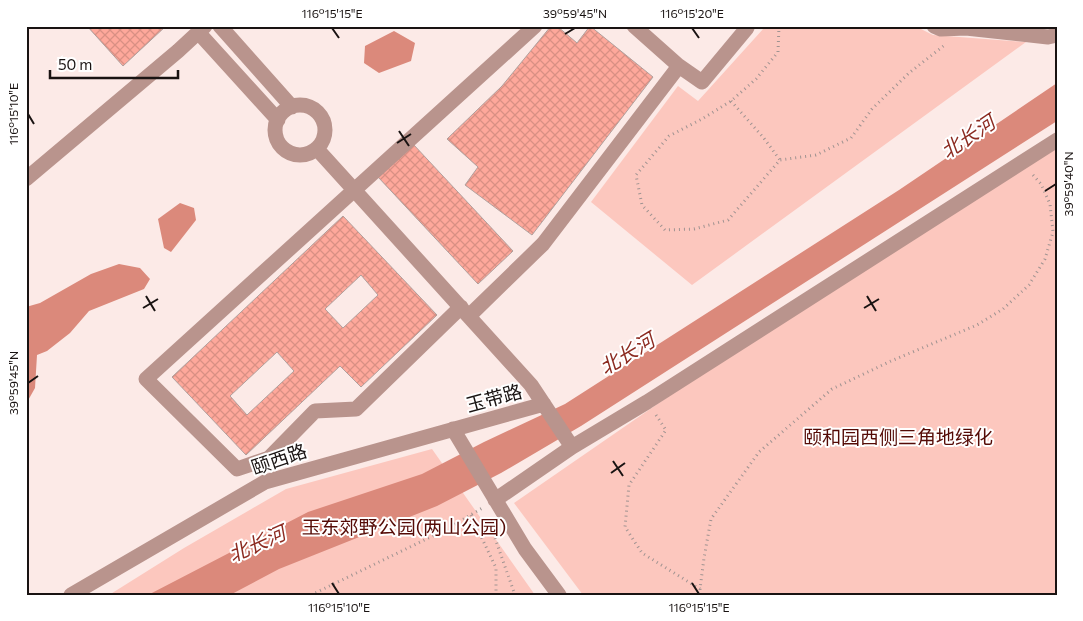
<svg xmlns="http://www.w3.org/2000/svg" width="1083" height="621" font-family="Commissioner,'Noto Sans SC',sans-serif">
  <defs>
    <pattern id="building-cross-hatch" width="8" height="8" patternUnits="userSpaceOnUse" patternTransform="scale(1.25)"><rect width="8" height="8" fill="#fea89b"/><path d="M0 0l8 8M0 8l8-8" fill="none" stroke="#d99084"/></pattern>
  </defs>
  <rect width="100%" height="100%" fill="#fceae7"/>
  <path fill="#fcc7be" d="M764 26H915L933 35 1026 42 692 285 591 202 678 86 698 101 765 27Z
    M1057 146V595H583L514 503 669 396Z
    M432 449 535 595H109L184 548 286 489Z"/>
  <path fill="#db897b" d="M394 31 415 43 411 61 379 73 364 63 365 46Z
    M1057 83V121L581 426 501 473 437 506 279 569 230 595H148L308 512 422 474 484 442 565 404 899 190Z
    M180 203 194 208 196 220 171 252 164 248 158 219Z
    M119 264 140 268 150 279 144 289 89 311 70 333 47 351 37 355 35 388 26 404V307L40 303 91 274Z"/>
  <path fill="url(#building-cross-hatch)" stroke="#b1a09d" fill-rule="evenodd" d="M87 26H166L123 66Z
    M551 26H557L577 43 590 26 653 77 532 235 465 185 478 167 447 139 502 86Z
    M413 144 513 251 478 284 378 177Z
    M343 216 437 315 361 387 340 366 246 455 172 377ZM361 275 378 295 343 328 325 309ZM277 352 294 371 247 415 230 396Z"/>
  <g fill="none" stroke-linecap="round" stroke-linejoin="round">
    <path stroke="#a09391" stroke-width="3" stroke-dasharray="1 4" stroke-linecap="butt" d="M779 26 778 52 756 79 731 101 702 119 669 136 636 175 642 205 665 230 694 229 728 220 780 160 816 155 851 138 872 109 909 73 946 44
      M731 101 763 137 780 160
      M656 415 666 430 629 485 625 527 642 553 700 589
      M471 515 496 568V595
      M490 524 515 595
      M311 595 445 530 484 507
      M701 595 700 589 704 558 711 519 759 452 832 389 891 361 977 325 1003 309 1029 285 1045 259 1053 232 1050 204 1041 184 1032 174"/>
    <path stroke="#b9948d" stroke-width="15" d="M220 26 292 107
      M634 26 679 66 702 82 747 28 744 26
      M934 26 941 29 966 28 1048 37 1057 35
      M198 32 278 120
      M275 130a25 25 0 1 1 50 0a25 25 0 1 1-50 0Z
      M317 149 531 385 572 447
      M26 179 178 51 205 26
      M461 307 356 409 315 411 269 458 237 469 146 379 535 26
      M469 316 543 244 679 66
      M453 429 525 549 559 595
      M495 500 572 447 647 402 1057 140
      M71 595 265 482 544 404"/>
  </g>
  <path fill="none" stroke="#191312" stroke-width="2" d="M332 28 339 38M692 28 699 38M565 34 575 28M28 114 34 124M399 131 409 146M397 143 411 134M1045 191 1056 184M146 296 155 311M867 296 876 311M143 308 158 299M864 308 879 299M28 383 38 376M613 461 623 476M611 473 625 463M332 583 339 594M692 583 699 594"/>
  <g text-anchor="middle" stroke-width="4" stroke-linejoin="round" paint-order="stroke">
    <g font-size="19" fill="#191312" stroke="#fff">
      <text transform="translate(494 398) rotate(-15)" y="7">玉带路</text>
      <text transform="translate(279 459) rotate(-19)" y="7">颐西路</text>
    </g>
    <g font-size="19" fill="#550b06" stroke="#fff">
      <text x="898" y="444">颐和园西侧三角地绿化</text>
      <text x="404" y="534">玉东郊野公园(两山公园)</text>
    </g>
    <g font-size="20" font-style="italic" fill="#8c2b21" stroke="#fff">
      <text transform="translate(968 137) rotate(-34)" y="7">北长河</text>
      <text transform="translate(627 354) rotate(-31)" y="7">北长河</text>
      <text transform="translate(257 544) rotate(-24)" y="7">北长河</text>
    </g>
  </g>
  <rect width="1083" height="621" fill="none" stroke="#ffffff" stroke-width="55"/>
  <path d="M50 70v8h128v-8" fill="none" stroke="#191312" stroke-width="2.5"/>
  <text x="58" y="70" font-size="15" fill="#191312" stroke="#ffffff" stroke-width="4" paint-order="stroke">50 m</text>
  <rect x="28" y="28" width="1028" height="566" fill="none" stroke="#191312" stroke-width="2"/>
  <g font-size="12" text-anchor="middle" fill="#191312">
    <text x="332" y="18">116°15'15"E</text>
    <text x="575" y="18">39°59'45"N</text>
    <text x="692" y="18">116°15'20"E</text>
    <text transform="translate(14 114) rotate(-90)" y="4">116°15'10"E</text>
    <text transform="translate(1069 184) rotate(-90)" y="4">39°59'40"N</text>
    <text transform="translate(14 383) rotate(-90)" y="4">39°59'45"N</text>
    <text x="339" y="612">116°15'10"E</text>
    <text x="699" y="612">116°15'15"E</text>
  </g>
</svg>
